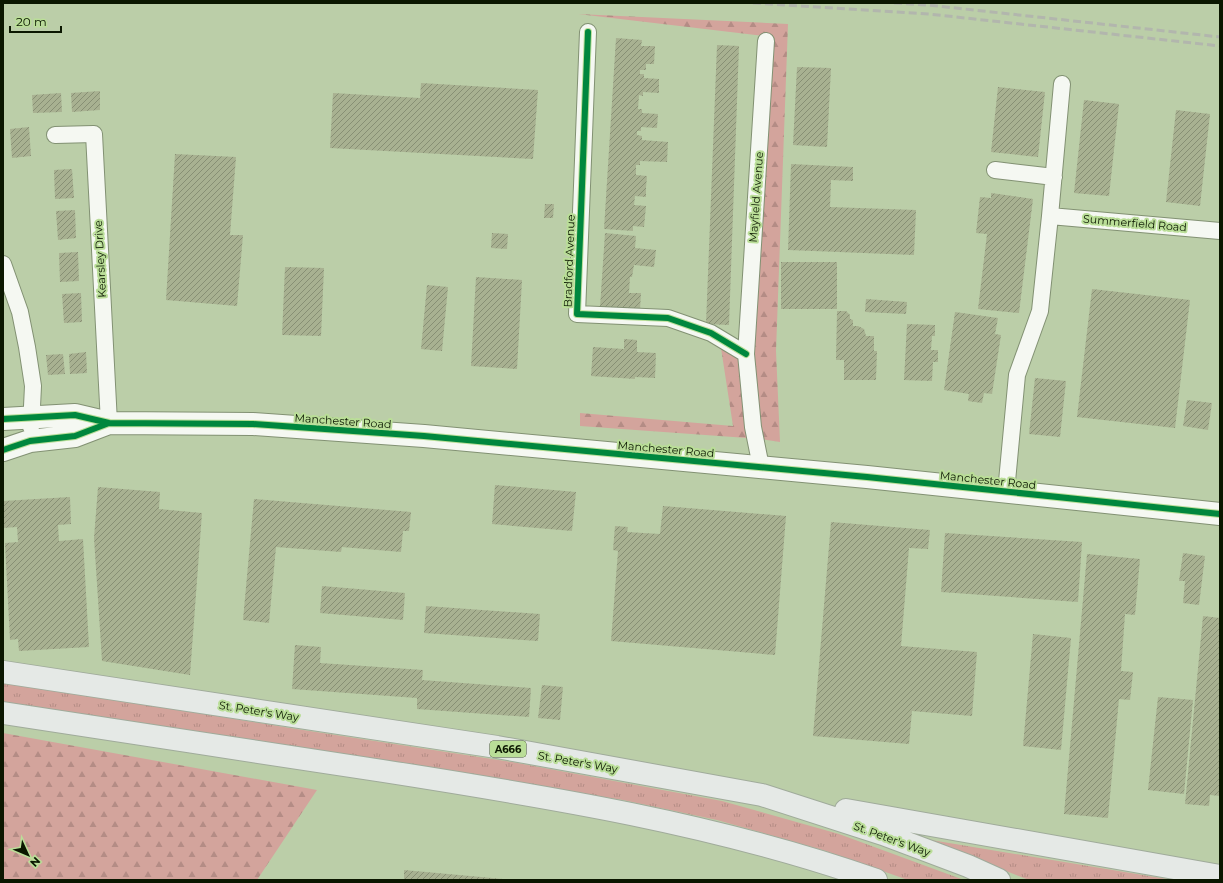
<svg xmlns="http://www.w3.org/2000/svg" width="1223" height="883" font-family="Montserrat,sans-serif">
  <defs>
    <pattern id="grass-tufts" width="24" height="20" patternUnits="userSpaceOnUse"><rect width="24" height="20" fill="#d3a49c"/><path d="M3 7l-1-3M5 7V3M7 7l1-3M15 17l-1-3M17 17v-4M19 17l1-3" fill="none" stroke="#b48c85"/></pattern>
    <pattern id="forest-firs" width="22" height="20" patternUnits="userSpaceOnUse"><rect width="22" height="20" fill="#d3a49c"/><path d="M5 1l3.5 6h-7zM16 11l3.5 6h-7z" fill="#b48c85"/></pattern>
    <pattern id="building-hatch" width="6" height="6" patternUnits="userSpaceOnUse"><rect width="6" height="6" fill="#a8b191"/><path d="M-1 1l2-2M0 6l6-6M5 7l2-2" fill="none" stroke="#878f74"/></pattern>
  </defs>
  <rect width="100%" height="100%" fill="#bbcea8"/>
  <path fill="url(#grass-tufts)" d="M3 681 290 728 512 762 722 801 839 834 964 880H908L826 851 717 820 623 800 3 703Z
    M925 839 1173 880H1029Z"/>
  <path fill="url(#forest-firs)" d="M578 14 788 24 776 351 780 442 761 439 753 356 772 37Z
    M721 348 740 358 747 438 580 426V413L733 426Z
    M3 733 317 790 257 880H3Z"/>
  <path fill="url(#building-hatch)" d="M616 38 642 40 641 46H655L654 64H646V70H640V74H644V78L659 79V93L643 92V96L639 95 638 109H642V113L658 114 657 128 641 127V131H637V135L642 136V140L668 142 667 162 640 161V165H636V175L647 176 646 188V197L635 196 634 205 646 206 644 227 633 226V231L604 229Z
    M717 45 739 46 729 325 706 324Z
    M797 67 831 68 827 147 793 145Z
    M421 83 538 90 533 159 330 148 333 93 420 98Z
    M998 87 1045 92 1038 157 991 152Z
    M100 91V110L72 112 71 93Z
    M61 93 62 112 33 113 32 95Z
    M1084 100 1119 104 1109 196 1074 193Z
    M1176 110 1210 114 1200 206 1166 202Z
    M29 127 31 156 12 158 10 129Z
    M175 154 236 157 230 235H243L237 306 166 300Z
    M791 164 853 167V181L831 180 830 207 916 210 914 255 788 250Z
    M72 169 74 198 55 199 54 170Z
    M991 193 1033 199 1019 313 978 309 987 234 976 233 980 197 991 198Z
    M545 204H554L553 218H544Z
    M75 210 76 238 58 240 56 211Z
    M492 233 508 234 507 249 491 248Z
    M605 233 636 236 635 248 656 250 654 267 634 265 632 277H630L629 293H641L640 310 600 307Z
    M78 252 79 281 60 282 59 253Z
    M781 262H837V309H781Z
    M285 267 324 268 321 336 282 335Z
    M476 277 522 280 517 369 471 366Z
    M427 285 448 287 442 351 421 349Z
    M1092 289 1190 300 1175 428 1077 417Z
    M81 293 82 322 64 323 62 294Z
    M866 299 907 302 906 314 865 312Z
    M837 311H846L850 315V319L853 320V326H858L864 329 866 336H874V351H877L876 380H844V360H836Z
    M955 312 998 318 995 334 1001 335 992 394 984 393 982 403 968 401 969 394 944 390Z
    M907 324 935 325V336H932L931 350H938V362H933L932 381 904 380Z
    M624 339 637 340V352L656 353 655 378 635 377V379L591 376 593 347 624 349Z
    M86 352 87 373 70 374 69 354Z
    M63 354 65 374 48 375 46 355Z
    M1035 378 1066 381 1060 437 1029 434Z
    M1187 400 1212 403 1208 430 1183 426Z
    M495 485 576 492 572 531 492 524Z
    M98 487 160 492 159 509 202 513 190 675 102 661 94 538Z
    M70 497 71 524 58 525 59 541 83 539 89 647 19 651 18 639 10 640 5 543 18 542 17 527 3 528V501Z
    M254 499 411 512 409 531H403L401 552 342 547 341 552 276 547 269 623 243 620Z
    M663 506 786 516 775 655 611 641 618 551 613 550 615 526 628 527 627 532 660 534Z
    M831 522 930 530 928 549 909 548 901 646 977 652 972 716 912 711 909 744 813 736Z
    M945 533 1082 542 1078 602 941 592Z
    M1183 553 1205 556 1199 605 1183 603 1185 581H1179Z
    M1087 554 1140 559 1135 615 1125 614 1121 671 1133 672 1130 700 1119 699 1108 818 1064 814Z
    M322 586 405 593 403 620 320 613Z
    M426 606 540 614 538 641 424 633Z
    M1203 616 1220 618V796L1210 795 1209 806 1185 804Z
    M1033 634 1071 638 1061 750 1023 746Z
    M295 645 321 647 320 663 423 670 422 680 531 688 529 717 417 709V698L292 689Z
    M542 685 563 687 560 720 538 718Z
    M1158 697 1193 700 1184 794 1148 790Z
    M404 870 503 879V880H404Z"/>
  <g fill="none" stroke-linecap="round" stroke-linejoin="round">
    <defs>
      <path id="street" d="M588 32 577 314 668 318 711 333 746 354
        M55 135 94 134 109 423
        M995 170 1054 177
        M1050 216 1220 231
        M3 264 20 312 27 347 33 386 31 427
        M761 467 753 427 746 354 766 41
        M1006 492 1017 375 1040 311 1050 216 1062 84"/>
      <path id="secondary" d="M3 419 75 415 109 423 253 424 424 436 867 477 1220 514
        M3 450 30 441 75 436 109 423"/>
      <path id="highway" d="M3 672 497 747 762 795 883 834 968 866 999 880
        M3 713C130 732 256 752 383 771 549 797 717 824 876 880
        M846 810 1220 876"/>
    </defs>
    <use href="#street" stroke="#829173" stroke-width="18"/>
    <use href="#secondary" stroke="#829173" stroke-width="24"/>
    <use href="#highway" stroke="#a0ab9b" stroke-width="24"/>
    <use href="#street" stroke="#f5f8f2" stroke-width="16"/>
    <use href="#secondary" stroke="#f5f8f2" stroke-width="22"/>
    <use href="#highway" stroke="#e5e9e6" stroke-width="22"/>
    <path stroke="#b2b6ad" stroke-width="3" stroke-dasharray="8 4" stroke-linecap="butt" d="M753 3 929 14 1220 46
      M894 3 928 5 1220 37"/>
    <defs>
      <path id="cycleway" d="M588 32 577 314 668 318 711 333 746 354
        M3 419 75 415 109 423 253 424 424 436 867 477 1220 514
        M3 450 30 441 75 436 109 423"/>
    </defs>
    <use href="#cycleway" stroke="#bade98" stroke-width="8"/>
    <use href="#cycleway" stroke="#00873e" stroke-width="6"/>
  </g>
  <g text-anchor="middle" stroke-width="4" stroke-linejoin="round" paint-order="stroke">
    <rect fill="#bade98" stroke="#40532e" stroke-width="1" x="490" y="741" width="36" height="16" rx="3"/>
    <g font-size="10" font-weight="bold" fill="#0b1700">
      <text x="508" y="753">A666</text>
    </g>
    <g font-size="11" fill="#0b1700" stroke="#bade98">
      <text transform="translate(756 197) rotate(-86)" y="4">Mayfield Avenue</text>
      <text transform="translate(1135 223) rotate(5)" y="4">Summerfield Road</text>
      <text transform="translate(100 259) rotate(-93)" y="4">Kearsley Drive</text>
      <text transform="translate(569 261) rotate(-88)" y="4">Bradford Avenue</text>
      <text transform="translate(343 421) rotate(4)" y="4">Manchester Road</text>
      <text transform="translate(666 449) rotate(5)" y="4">Manchester Road</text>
      <text transform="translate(988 480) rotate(6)" y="4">Manchester Road</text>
      <text transform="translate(259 711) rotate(9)" y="4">St. Peter's Way</text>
      <text transform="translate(578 762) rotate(10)" y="4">St. Peter's Way</text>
      <text transform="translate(892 839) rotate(20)" y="4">St. Peter's Way</text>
    </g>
  </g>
  <rect width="1223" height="883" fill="none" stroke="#0b1700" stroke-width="8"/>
  <g transform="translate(28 855) rotate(134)" stroke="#bade98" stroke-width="3" paint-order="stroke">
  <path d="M0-3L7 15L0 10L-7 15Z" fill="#0b1700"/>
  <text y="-6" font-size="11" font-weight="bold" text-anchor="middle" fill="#0b1700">N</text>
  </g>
  <path d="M10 26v6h51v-6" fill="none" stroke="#0b1700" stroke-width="2"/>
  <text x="16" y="26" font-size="12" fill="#0b1700" stroke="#bade98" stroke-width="3" paint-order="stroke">20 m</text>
</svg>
